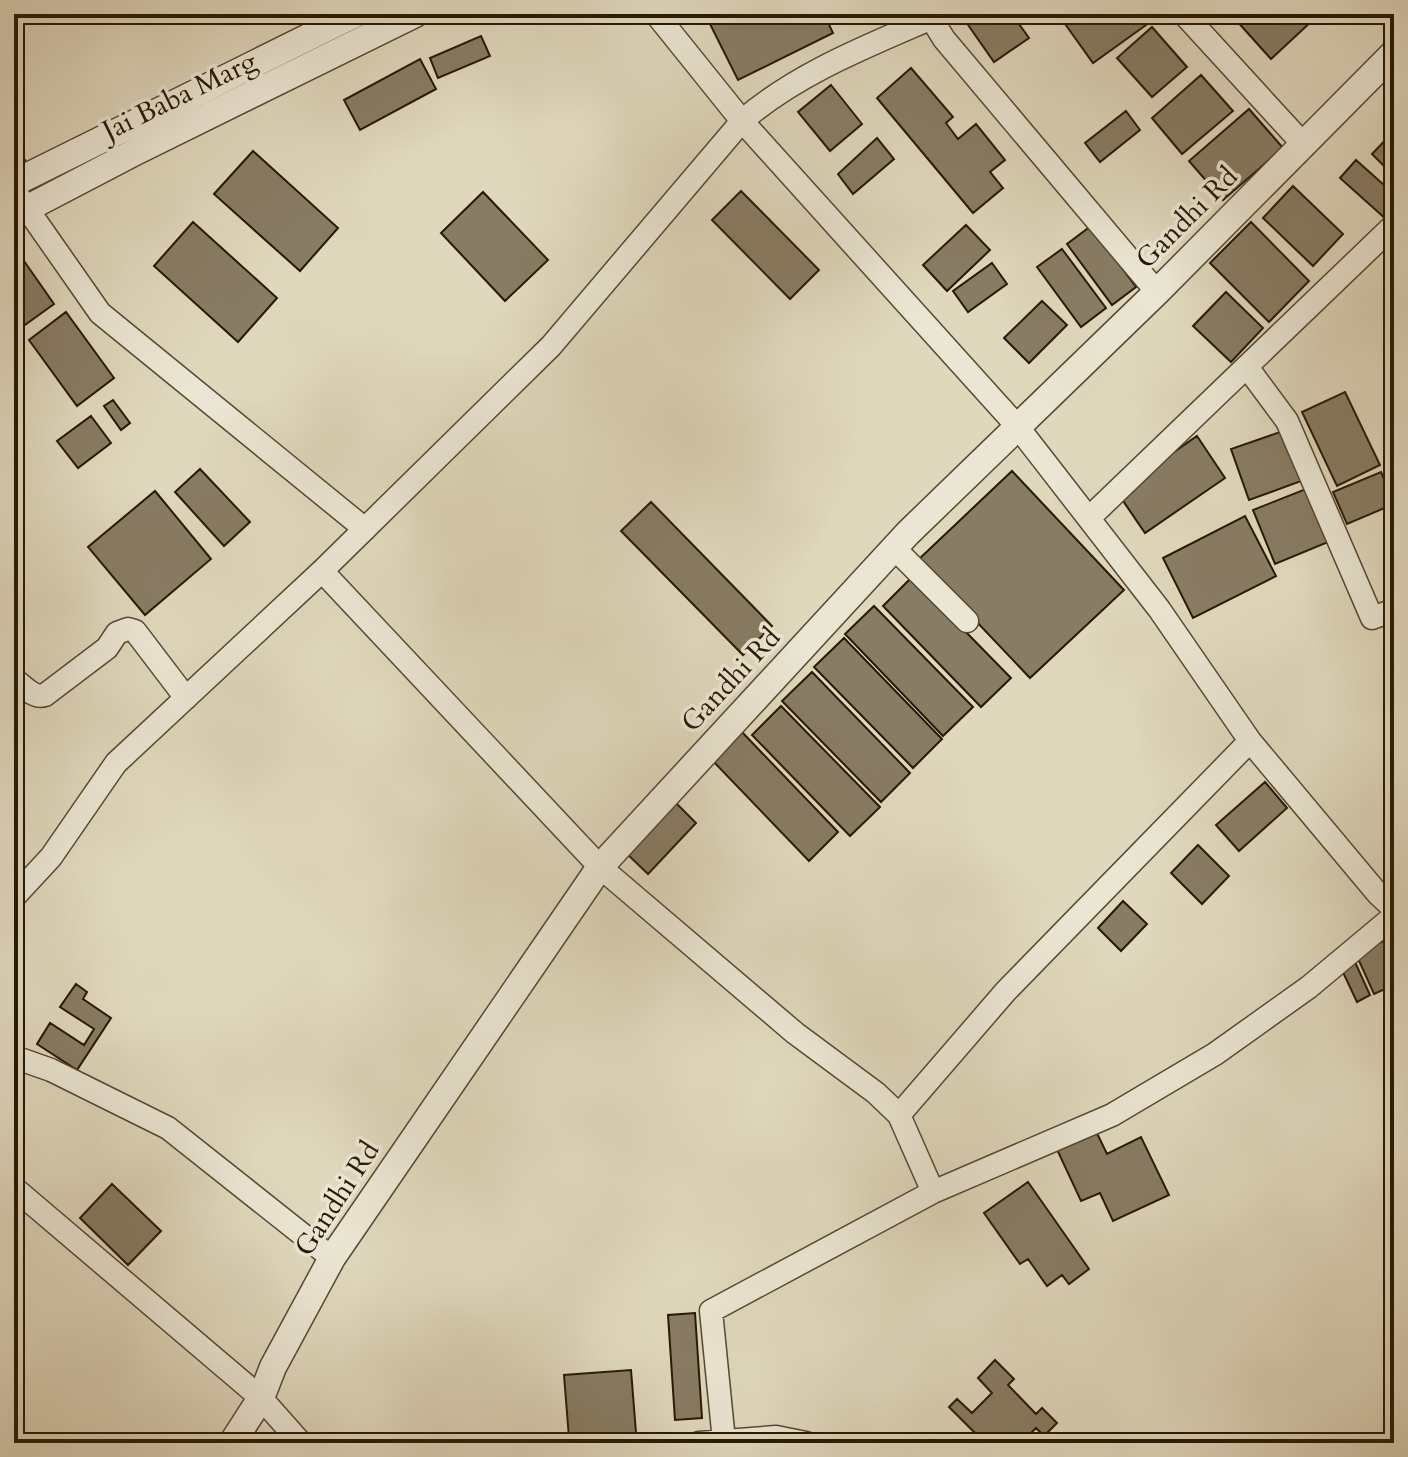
<svg xmlns="http://www.w3.org/2000/svg" width="1408" height="1457" font-family="Cardo,serif">
  <rect width="100%" height="100%" fill="#e0d8bd"/>
  <filter id="stains"><feTurbulence type="fractalNoise" baseFrequency=".0025" numOctaves="4"/><feColorMatrix values="0 0 0 0 .2 0 0 0 0 .09 0 0 0 0 .02 0 0 0 .5 -.17"/></filter>
  <radialGradient id="worn" r=".72"><stop offset=".6" stop-color="#630" stop-opacity="0"/><stop offset="1" stop-color="#630" stop-opacity=".3"/></radialGradient>
  <path fill="#887c64" stroke="#281804" stroke-width="2" d="M705 14H824L833 33 738 80Z
    M977 14H1012L1029 38 994 62 966 22Z
    M1058 14H1139L1146 25 1093 63Z
    M1240 14H1308L1313 20 1271 59 1235 19Z
    M1152 27 1187 67 1152 97 1117 58Z
    M481 36 490 56 438 78 430 58Z
    M420 59 436 89 360 130 344 100Z
    M911 68 953 117 946 123 958 139 976 124 1005 160 990 172 1003 188 973 213 877 98Z
    M1201 75 1233 111 1182 154 1152 118Z
    M831 85 862 124 830 151 798 112Z
    M1249 109 1283 148 1223 200 1189 161Z
    M1126 111 1140 130 1100 162 1085 143Z
    M1394 131V176L1372 154Z
    M877 138 894 159 853 194 838 174Z
    M14 139 30 170 14 178Z
    M253 151 338 228 300 271 214 194Z
    M1356 160 1394 194V212L1387 220 1340 178Z
    M1293 186 1343 234 1313 266 1263 218Z
    M741 191 819 270 790 299 712 220Z
    M483 192 548 260 505 301 441 233Z
    M193 222 277 298 238 342 154 266Z
    M1251 222 1309 281 1269 322 1210 263Z
    M966 225 990 250 947 291 923 265Z
    M1091 226 1136 287 1112 305 1067 244Z
    M1062 249 1106 308 1081 327 1037 267Z
    M24 261 54 304 22 327 14 315V268Z
    M992 263 1007 284 968 312 953 291Z
    M1226 292 1263 328 1231 362 1193 326Z
    M1042 301 1067 325 1029 363 1004 338Z
    M66 312 114 378 77 406 29 340Z
    M1345 392 1380 465 1337 486 1302 412Z
    M113 400 130 423 121 430 104 406Z
    M91 416 111 443 78 468 57 441Z
    M1286 430 1304 480 1249 500 1231 449Z
    M1197 436 1225 478 1145 533 1117 492Z
    M200 469 250 522 224 546 175 492Z
    M1012 471 1124 590 1030 678 918 560Z
    M1381 472 1394 504 1347 524 1333 492Z
    M1311 487 1333 540 1275 564 1253 510Z
    M155 491 211 559 145 615 88 547Z
    M651 502 772 626 743 655 621 531Z
    M1245 516 1276 576 1193 618 1163 558Z
    M912 577 1011 678 981 707 883 606Z
    M874 606 973 707 943 736 845 634Z
    M844 638 942 739 913 768 814 667Z
    M812 672 910 773 881 802 782 701Z
    M781 706 880 807 850 836 752 735Z
    M740 730 838 832 809 861 711 759Z
    M1265 782 1287 808 1239 851 1216 825Z
    M672 799 696 823 648 874 623 850Z
    M1198 845 1229 876 1202 904 1171 873Z
    M1123 901 1147 924 1121 951 1098 928Z
    M1392 937 1394 943V985L1374 994 1356 954Z
    M1355 962 1370 995 1357 1002 1341 968Z
    M76 984 87 992 83 999 111 1018 77 1070 37 1044 50 1023 84 1045 94 1029 60 1007Z
    M1093 1125 1107 1154 1141 1137 1169 1195 1113 1221 1100 1193 1081 1201 1054 1143Z
    M1028 1182 1089 1269 1069 1284 1062 1275 1047 1286 1028 1259 1020 1264 984 1213Z
    M112 1184 161 1231 128 1265 80 1218Z
    M695 1313 702 1418 675 1420 668 1315Z
    M995 1360 1014 1379 1008 1385 1036 1414 1042 1408 1057 1423 1044 1436 1036 1428 1021 1443H985L949 1407 957 1399 972 1413 992 1393 978 1378Z
    M631 1370 636 1433 569 1438 564 1375Z"/>
  <g fill="none" stroke-linecap="round" stroke-linejoin="round">
    <defs>
      <path id="minor" d="M656 14 742 121 1017 426 1159 609 1250 741 1378 894 1394 909
        M1184 14 1303 144
        M931 18 944 39 1157 292
        M14 190 100 313 365 529
        M1247 367 1287 421 1372 618 1394 610
        M1089 518 1394 225
        M894 548 967 621
        M322 571 600 867 795 1033 876 1093 899 1115 933 1192
        M14 679C23 686 34 699 45 695L107 648 117 633 128 629 135 631 186 698
        M14 897 51 857 116 763 322 571 551 346 742 121C798 72 873 44 941 14
        M14 1057 51 1070 168 1128 332 1258
        M899 1115 1006 991 1250 741
        M14 1188 261 1398 301 1443
        M724 1441 711 1311 933 1192 1112 1115 1215 1054 1309 987 1394 916
        M699 1443 776 1437 806 1443"/>
      <path id="tertiary" d="M14 183 355 14
        M14 210 26 209 139 150 415 14
        M232 1443 261 1398 273 1367 332 1258 600 867 908 533 1157 292 1394 53"/>
    </defs>
    <use href="#minor" stroke="#564832" stroke-width="25"/>
    <use href="#tertiary" stroke="#564832" stroke-width="29"/>
    <use href="#minor" stroke="#ebe6d4" stroke-width="22"/>
    <use href="#tertiary" stroke="#ebe6d4" stroke-width="26"/>
  </g>
  <g text-anchor="middle" stroke-width="7" stroke-linejoin="round" paint-order="stroke">
    <g font-size="28" fill="#281804" stroke="#ebe6d4">
      <text transform="translate(179 95) rotate(-26)" y="10">Jai Baba Marg</text>
      <text transform="translate(1186 217) rotate(-45)" y="10">Gandhi Rd</text>
      <text transform="translate(730 679) rotate(-47)" y="10">Gandhi Rd</text>
      <text transform="translate(336 1198) rotate(-57)" y="10">Gandhi Rd</text>
    </g>
  </g>
  <rect width="1408" height="1457" fill="none" stroke="#e0d8bd" stroke-width="48"/>
  <rect x="16" y="16" width="1376" height="1425" fill="none" stroke="#281804" stroke-width="4"/>
  <rect x="24" y="24" width="1360" height="1409" fill="none" stroke="#281804" stroke-width="2"/>
  <rect width="100%" height="100%" filter="url(#stains)"/>
  <rect width="100%" height="100%" fill="url(#worn)"/>
</svg>
